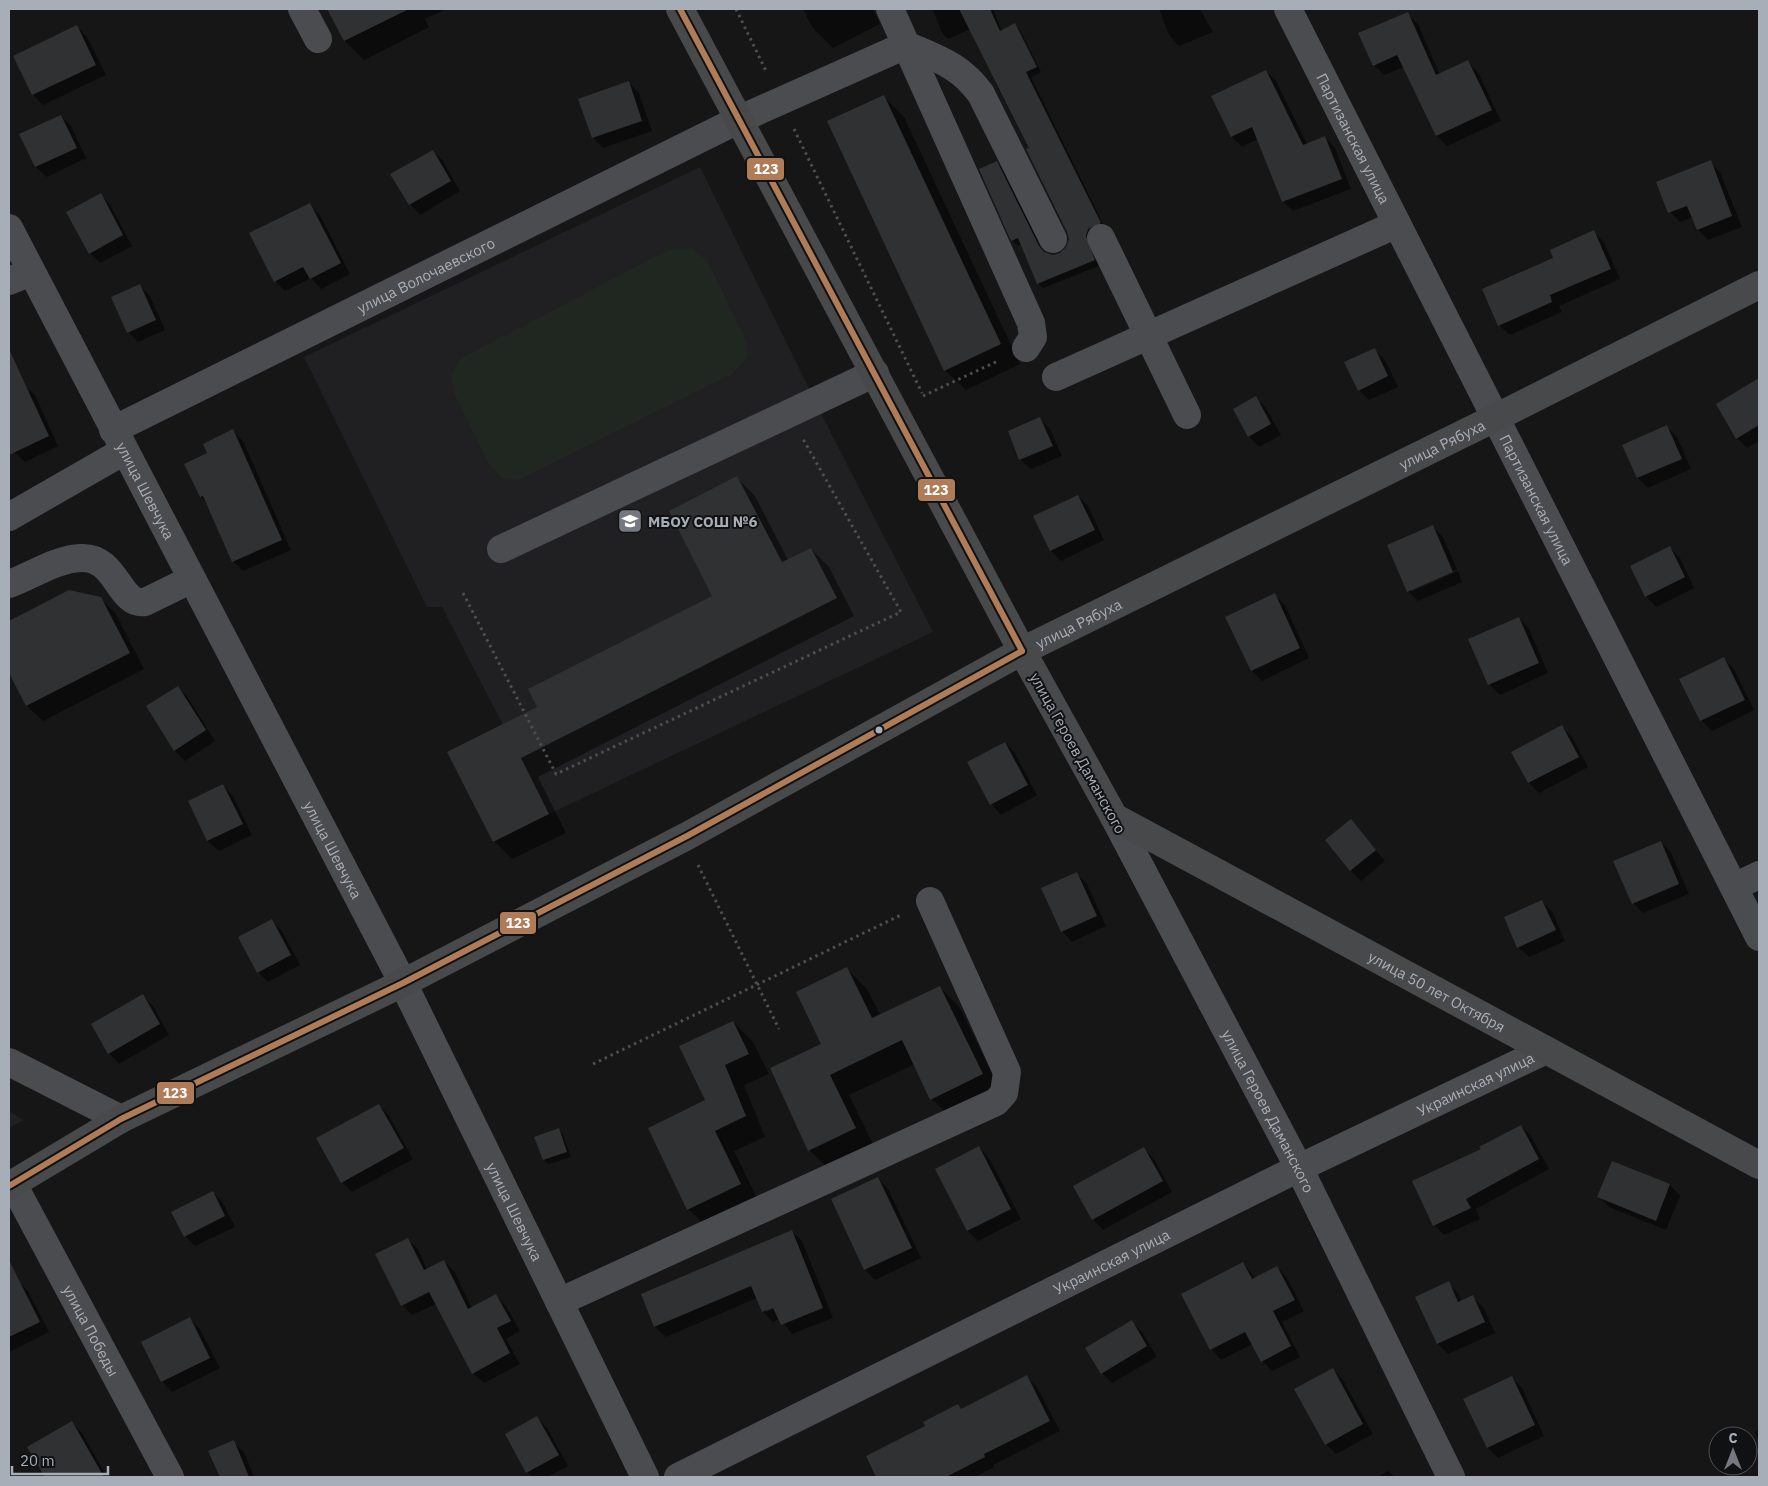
<svg xmlns="http://www.w3.org/2000/svg" width="1768" height="1486" viewBox="0 0 1768 1486" font-family="'IBM Plex Sans',sans-serif">
<style>
.built{fill:#202022}
.green{fill:#202720}
.shadow{fill:#0007;fill-rule:evenodd}
.building{fill:#303132}
.lines{fill:none;stroke-linecap:round;stroke-linejoin:round}
.path{stroke:#4c4e51;stroke-width:3;stroke-dasharray:2.5 4;stroke-linecap:butt}
.minor{stroke:#4b4c4f;stroke-width:28}
.major{stroke:#48494b;stroke-width:28}
.bus-1-casing{stroke:#101112;stroke-width:10}
.bus-1{stroke:#b07c57;stroke-width:6}
.bus-dot{fill:#a8aeb7;stroke:#101112;stroke-width:2}
.labels{text-anchor:middle;dominant-baseline:central;stroke-width:4;stroke-linejoin:round;paint-order:stroke}
.street-label{font-size:15px;fill:#a8aeb7;stroke:#101112}
.poi-label{font-size:15px;font-weight:bold;fill:#a8aeb7;stroke:#101112;text-anchor:start}
.line-badge{stroke:#101112;stroke-width:2}
.badge-label{font-size:14px;text-anchor:middle;font-weight:bold;fill:#fff}
</style>
<rect width="100%" height="100%" fill="#161616"/>
<g class="built">
<polygon points="700,167 832,435 933,632 549,814 442,607 427,607 304,357"/>
<polygon points="9,1111 23,1120 24,1120 9,1128"/>
</g>
<polygon class="green" points="692,249 708,262 746,340 748,357 732,374 518,480 501,477 489,464 454,393 451,375 462,358 668,250"/>
<g class="shadow">
<polygon points="329,9 447,9 425,19 429,27 364,60 345,41"/>
<polygon points="803,9 873,9 880,24 833,48 812,27"/>
<polygon points="936,9 993,9 1002,31 1015,25 1020,30 1041,72 1031,77 1105,228 1090,243 1099,266 1043,288 1038,283 1022,244 1018,246 1012,241 981,169 997,163 1002,168 1044,253 1052,256 1061,254 1067,249 1070,241 1068,232 1030,149 971,29 948,39 942,33 933,10"/>
<polygon points="1159,9 1200,9 1213,32 1179,46 1169,35"/>
<polygon points="1407,14 1418,24 1440,75 1468,62 1478,72 1501,121 1447,146 1437,136 1404,67 1384,75 1374,65"/>
<polygon points="77,27 87,37 106,75 43,105 33,95 15,56"/>
<polygon points="1266,71 1276,81 1307,144 1325,137 1335,148 1351,189 1293,211 1283,201 1258,139 1242,147 1232,137 1213,96"/>
<polygon points="629,83 639,93 652,131 603,148 593,137"/>
<polygon points="883,96 904,117 1020,364 966,390 945,370"/>
<polygon points="61,116 71,126 86,158 47,177 36,167 21,134"/>
<polygon points="433,151 443,161 460,191 420,215 410,204"/>
<polygon points="1710,162 1720,172 1742,227 1708,240 1698,230 1693,217 1680,222 1670,212"/>
<polygon points="100,195 110,205 132,246 100,263 90,253"/>
<polygon points="309,205 320,215 350,274 321,289 311,278 285,291 275,281"/>
<polygon points="1593,232 1604,242 1620,279 1559,306 1562,312 1510,335 1499,325 1555,258"/>
<polygon points="140,286 150,296 165,330 138,342 128,332"/>
<polygon points="1375,350 1385,360 1398,387 1369,400 1359,390"/>
<polygon points="1759,380 1759,441 1747,448 1737,438 1717,404"/>
<polygon points="24,385 35,395 58,446 25,462 14,452 9,440 9,392"/>
<polygon points="1256,398 1266,408 1281,435 1259,447 1249,436"/>
<polygon points="1040,419 1050,429 1062,456 1031,469 1020,459"/>
<polygon points="1666,426 1677,437 1691,469 1648,488 1638,478"/>
<polygon points="233,431 243,441 291,550 243,571 233,561 207,504 201,497 209,454"/>
<polygon points="737,478 755,496 788,560 811,549 829,567 854,616 538,777 566,833 512,859 494,841 449,752 539,707 714,596"/>
<polygon points="1078,496 1088,506 1104,540 1061,561 1051,551 1035,517"/>
<polygon points="1433,527 1443,537 1457,569 1411,589 1411,592 1458,571 1462,582 1418,601 1408,591"/>
<polygon points="1669,547 1680,558 1694,588 1656,607 1646,596"/>
<polygon points="69,591 100,598 116,614 144,669 43,721 27,706 9,670 9,622"/>
<polygon points="1274,595 1285,605 1309,658 1262,681 1252,671"/>
<polygon points="1519,618 1529,629 1548,673 1500,695 1489,684 1470,640"/>
<polygon points="1723,658 1734,669 1754,710 1712,731 1702,721 1681,679"/>
<polygon points="178,688 188,698 215,741 185,761 175,751 148,707"/>
<polygon points="1562,727 1572,737 1588,767 1539,793 1529,783"/>
<polygon points="1005,743 1015,753 1037,795 1001,815 991,804"/>
<polygon points="223,785 233,796 252,835 219,851 208,841 189,801"/>
<polygon points="1351,821 1385,861 1361,881 1350,870"/>
<polygon points="1661,842 1671,853 1689,894 1643,913 1633,903"/>
<polygon points="1076,873 1087,884 1106,926 1072,942 1062,931"/>
<polygon points="1541,901 1552,911 1565,941 1529,957 1518,947"/>
<polygon points="272,921 282,931 300,965 268,982 258,972"/>
<polygon points="847,969 867,989 881,1016 940,987 960,1008 1002,1094 952,1119 932,1099 915,1064 849,1095 875,1148 830,1170 809,1150 823,1044"/>
<polygon points="143,996 153,1006 169,1035 119,1064 109,1053 93,1024"/>
<polygon points="733,1022 753,1042 769,1074 744,1085 765,1137 734,1151 760,1204 709,1229 688,1209 707,1101"/>
<polygon points="379,1105 389,1116 413,1159 352,1192 342,1182"/>
<polygon points="1521,1126 1531,1136 1549,1169 1476,1209 1480,1219 1444,1235 1434,1225 1482,1150"/>
<polygon points="558,1130 563,1135 571,1157 549,1164 544,1160"/>
<polygon points="979,1147 989,1158 1021,1219 978,1241 968,1231 936,1169"/>
<polygon points="1144,1149 1154,1159 1172,1192 1103,1230 1093,1219"/>
<polygon points="1613,1163 1670,1185 1680,1196 1666,1230 1609,1207 1599,1197"/>
<polygon points="878,1178 888,1189 921,1258 875,1280 865,1270 832,1199"/>
<polygon points="213,1193 223,1203 235,1227 195,1246 185,1236"/>
<path d="M791,1231L802,1241L833,1318L792,1334L780,1319L773,1322L763,1312L757,1298L666,1337L655,1327L642,1295ZM780,1306L766,1312V1309Z"/>
<polygon points="407,1239 418,1249 427,1269 444,1261 454,1271 472,1308 496,1296 506,1306 520,1331 506,1339 520,1364 484,1383 473,1373 436,1304 412,1315 402,1305"/>
<path d="M1243,1263L1256,1279L1277,1267L1287,1278L1304,1311L1282,1322L1300,1357L1272,1371L1262,1361L1253,1344L1221,1360L1211,1349ZM1248,1274H1250L1256,1284Z"/>
<polygon points="18,1281 28,1291 49,1332 9,1352 9,1285"/>
<polygon points="1448,1283 1458,1293 1462,1302 1473,1297 1483,1307 1495,1333 1448,1354 1438,1344 1417,1298"/>
<polygon points="190,1319 200,1329 220,1368 172,1392 162,1381"/>
<polygon points="1132,1322 1142,1332 1157,1357 1112,1383 1102,1373"/>
<polygon points="1333,1369 1343,1380 1373,1434 1336,1454 1326,1444"/>
<polygon points="1027,1377 1037,1387 1060,1431 993,1465 994,1467 975,1477 877,1477 867,1457 927,1426 958,1406 962,1410"/>
<polygon points="1512,1378 1522,1388 1544,1436 1498,1458 1488,1448 1465,1400"/>
<polygon points="537,1418 547,1428 568,1466 547,1477 532,1477 527,1472"/>
<polygon points="72,1423 82,1433 107,1477 46,1477 29,1447"/>
<polygon points="1759,1430 1759,1441 1755,1432"/>
<polygon points="233,1442 244,1452 254,1477 221,1477 210,1452"/>
<polygon points="1388,1471 1395,1477 1377,1477"/>
</g>
<g class="building">
<polygon points="327,9 409,9 344,41"/>
<polygon points="959,9 990,9 1000,31 1015,23 1037,67 1026,72 1101,223 1088,229 1086,236 1095,260 1037,284 1018,238 1011,241 979,169 997,161 1039,246 1044,252 1053,255 1060,253 1066,247 1069,239 1067,232 1026,149 1029,148"/>
<polygon points="1408,12 1436,75 1468,60 1492,110 1436,136 1397,55 1373,66 1358,33"/>
<polygon points="77,25 96,65 32,95 13,56"/>
<polygon points="1266,70 1303,145 1325,136 1342,179 1282,202 1252,127 1231,137 1211,96"/>
<polygon points="629,81 642,121 592,138 578,99"/>
<polygon points="884,95 1001,344 944,371 827,121"/>
<polygon points="61,115 77,148 35,167 19,134"/>
<polygon points="433,150 451,181 409,205 390,174"/>
<polygon points="1711,160 1732,216 1697,230 1687,206 1668,213 1656,182"/>
<polygon points="101,193 123,235 89,254 66,212"/>
<polygon points="310,203 341,263 310,279 303,267 274,282 249,233"/>
<polygon points="1594,230 1611,269 1550,295 1552,302 1498,326 1482,289 1553,258 1550,250"/>
<polygon points="140,284 156,320 127,333 111,297"/>
<polygon points="1375,348 1388,376 1358,391 1344,362"/>
<polygon points="9,349 49,436 9,455"/>
<polygon points="1759,378 1759,425 1736,439 1716,404"/>
<polygon points="1256,396 1271,424 1248,437 1233,409"/>
<polygon points="1040,417 1053,446 1019,460 1008,431"/>
<polygon points="1667,425 1682,459 1637,478 1622,445"/>
<polygon points="233,429 282,540 232,562 203,496 200,497 184,464 207,453 203,444"/>
<polygon points="737,476 782,562 811,548 837,598 521,758 549,814 493,842 447,752 537,707 528,689 712,596 669,511"/>
<polygon points="1078,495 1095,530 1050,551 1033,516"/>
<polygon points="1433,525 1453,572 1407,592 1387,545"/>
<polygon points="1670,546 1685,577 1645,597 1630,566"/>
<polygon points="69,590 101,597 130,653 26,706 9,673 9,621"/>
<polygon points="1275,593 1300,648 1251,671 1225,617"/>
<polygon points="1519,617 1539,663 1488,685 1468,639"/>
<polygon points="1724,657 1745,700 1700,721 1679,679"/>
<polygon points="178,686 206,730 174,751 146,706"/>
<polygon points="1562,725 1579,757 1528,783 1511,752"/>
<polygon points="1005,742 1028,785 990,805 967,762"/>
<polygon points="223,784 243,824 207,841 188,801"/>
<polygon points="1351,819 1376,850 1350,871 1325,840"/>
<polygon points="1661,841 1679,884 1632,904 1613,861"/>
<polygon points="1077,872 1097,916 1061,932 1041,888"/>
<polygon points="1542,900 1556,930 1517,948 1504,917"/>
<polygon points="272,919 291,955 257,973 238,937"/>
<polygon points="847,967 872,1018 940,986 983,1074 930,1100 902,1040 830,1075 856,1128 808,1151 770,1068 821,1044 796,992"/>
<polygon points="143,994 160,1024 108,1054 91,1024"/>
<polygon points="733,1021 749,1054 725,1065 746,1116 715,1131 741,1184 687,1210 648,1128 705,1100 679,1046"/>
<polygon points="379,1104 404,1148 341,1183 316,1138"/>
<polygon points="1521,1125 1539,1159 1466,1199 1471,1208 1433,1226 1412,1181 1481,1149 1479,1147"/>
<polygon points="559,1128 567,1152 543,1160 534,1137"/>
<polygon points="979,1146 1011,1209 967,1231 935,1169"/>
<polygon points="1144,1147 1163,1181 1092,1220 1073,1186"/>
<polygon points="1612,1161 1670,1184 1656,1221 1597,1197"/>
<polygon points="878,1177 912,1248 864,1270 831,1199"/>
<polygon points="213,1191 225,1216 184,1237 171,1212"/>
<polygon points="792,1230 823,1308 781,1325 773,1308 762,1312 751,1286 654,1327 641,1294"/>
<polygon points="408,1238 424,1270 444,1260 468,1309 496,1294 511,1321 497,1328 510,1353 472,1374 429,1292 401,1306 375,1254"/>
<polygon points="9,1260 40,1322 9,1337"/>
<polygon points="1243,1262 1252,1279 1277,1266 1295,1300 1273,1311 1291,1346 1261,1362 1245,1332 1210,1350 1181,1294"/>
<polygon points="1449,1281 1458,1302 1473,1295 1485,1322 1437,1344 1415,1297"/>
<polygon points="190,1317 210,1358 161,1382 141,1342"/>
<polygon points="1132,1320 1147,1346 1101,1374 1085,1348"/>
<polygon points="1333,1368 1363,1424 1325,1445 1294,1389"/>
<polygon points="1027,1375 1050,1421 984,1454 985,1457 946,1477 876,1477 866,1456 925,1426 923,1422 958,1404 961,1409"/>
<polygon points="1512,1376 1535,1425 1487,1448 1463,1399"/>
<polygon points="537,1416 559,1455 526,1473 505,1434"/>
<polygon points="72,1421 104,1477 45,1477 27,1447"/>
<polygon points="234,1440 249,1477 220,1477 208,1451"/>
</g>
<g class="lines">
<g class="path">
<polyline points="736,9 767,73"/>
<polyline points="794,129 922,393"/>
<polyline points="923,396 998,361"/>
<polyline points="463,593 556,774 901,612 803,439"/>
<polyline points="698,865 779,1029"/>
<polyline points="593,1064 903,914"/>
</g>
<g class="minor">
<polyline points="302,9 318,39"/>
<polyline points="890,9 1031,323 1033,337 1026,348"/>
<path id="s1" d="M1288,9L1759,937"/>
<path id="s2" d="M9,228L403,983L645,1477"/>
<polyline points="1101,238 1187,415"/>
<polyline points="9,281 31,272"/>
<polyline points="1056,377 1397,224"/>
<path id="s3" d="M113,430L738,120L906,45C938,59 960,65 981,94L1053,239"/>
<polyline points="9,517 124,451"/>
<polyline points="501,549 875,373"/>
<path d="M9,584C32,576 55,559 81,558C117,556 119,607 145,602L192,579"/>
<path id="s4" d="M1114,817L1299,1168L1451,1477"/>
<polyline points="1734,887 1759,875"/>
<polyline points="9,1062 121,1119"/>
<path id="s5" d="M13,1184L170,1477"/>
<polyline points="559,1302 996,1102 1004,1093 1007,1072 930,901"/>
<path id="s6" d="M678,1477L1299,1168L1546,1050"/>
</g>
<g class="major">
<path id="s7" d="M680,9L1022,651L1114,817L1759,1165"/>
<path id="s8" d="M9,1186L121,1119L403,983L687,836L1022,651L1497,417L1759,285"/>
</g>
<defs>
<g id="bus-1">
<polyline points="680,9 1022,651"/>
<polyline points="9,1186 121,1119 403,983 687,836 1022,651"/>
</g>
</defs>
<use href="#bus-1" class="bus-1-casing"/>
<use href="#bus-1" class="bus-1"/>
</g>
<defs>
<symbol id="school-square" viewBox="-11 -11 22 22"><rect x="-9" y="-9" width="18" height="18" rx="4" fill="#75797f" stroke="#101112"/><path d="M0-5L7-2L0 1L-7-2ZM-4 1L0 2.5L4 1V4Q0 6-4 4Z" fill="#fff"/></symbol>
</defs>
<g fill-rule="evenodd">
<use href="#school-square" x="616" y="507" width="28" height="28"/>
</g>
<circle class="bus-dot" cx="879" cy="730" r="4.5"/>
<g class="labels">
<g class="street-label">
<text stroke="none"><textPath href="#s1" startOffset="145">Партизанская улица</textPath></text>
<text stroke="none"><textPath href="#s3" startOffset="349">улица Волочаевского</textPath></text>
<text stroke="none"><textPath href="#s8" startOffset="1614">улица Рябуха</textPath></text>
<text stroke="none"><textPath href="#s2" startOffset="296">улица Шевчука</textPath></text>
<text stroke="none"><textPath href="#s1" startOffset="550">Партизанская улица</textPath></text>
<text stroke="none"><textPath href="#s8" startOffset="1209">улица Рябуха</textPath></text>
<text transform="translate(1078 753) rotate(61)">улица Героев Даманского</text>
<text stroke="none"><textPath href="#s2" startOffset="701">улица Шевчука</textPath></text>
<text stroke="none"><textPath href="#s7" startOffset="1284">улица 50 лет Октября</textPath></text>
<text stroke="none"><textPath href="#s6" startOffset="889">Украинская улица</textPath></text>
<text stroke="none"><textPath href="#s4" startOffset="332">улица Героев Даманского</textPath></text>
<text stroke="none"><textPath href="#s2" startOffset="1106">улица Шевчука</textPath></text>
<text stroke="none"><textPath href="#s6" startOffset="484">Украинская улица</textPath></text>
<text stroke="none"><textPath href="#s5" startOffset="166">улица Победы</textPath></text>
</g>
<g class="poi-label">
<text x="648" y="521">МБОУ СОШ №6</text>
</g>
</g>
<g class="line-badge">
<rect x="746" y="157" width="39" height="24" rx="5" fill="#b07c57"/>
<rect x="917" y="478" width="39" height="24" rx="5" fill="#b07c57"/>
<rect x="499" y="911" width="38" height="24" rx="5" fill="#b07c57"/>
<rect x="156" y="1081" width="39" height="24" rx="5" fill="#b07c57"/>
</g>
<g class="badge-label">
<text x="766" y="174">123</text>
<text x="936" y="495">123</text>
<text x="518" y="928">123</text>
<text x="175" y="1098">123</text>
</g>
<rect width="1768" height="1486" fill="none" stroke="#a8aeb7" stroke-width="20"/>
<g transform="translate(1733 1451)"><circle r="24" fill="#101112" stroke="#4d5054"/>
<path d="M0-4L9 19L0 12L-9 19Z" fill="#75797f"/>
<text y="-8" font-size="14" font-weight="bold" text-anchor="middle" fill="#a8aeb7">С</text>
</g>
<path d="M12 1466v8h96v-8" fill="none" stroke="#a8aeb7" stroke-width="2.5"/>
<text x="20" y="1466" font-size="15" fill="#a8aeb7" stroke="#101112" stroke-width="4" paint-order="stroke">20 m</text>
</svg>
